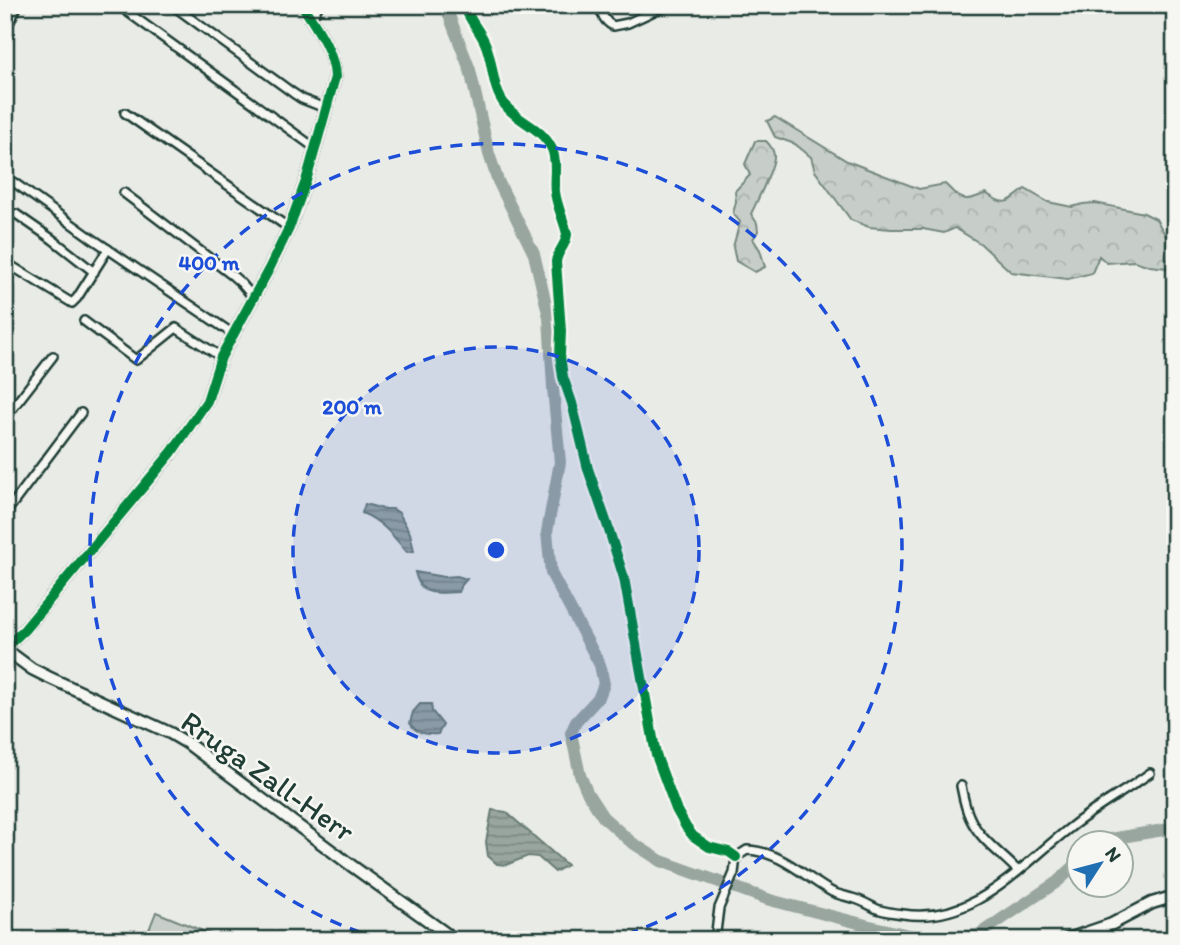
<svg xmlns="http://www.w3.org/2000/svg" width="1180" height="945" viewBox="0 0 1180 945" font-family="Itim,sans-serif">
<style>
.green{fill:#c7cec9;stroke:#73867e;stroke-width:2}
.forest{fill:url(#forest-crowns);stroke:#73867e;stroke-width:2}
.water{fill:url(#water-rules);stroke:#687c75;stroke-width:2}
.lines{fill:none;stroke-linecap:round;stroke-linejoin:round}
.river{stroke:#99a6a0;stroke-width:12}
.street-casing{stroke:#1f3d34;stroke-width:12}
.secondary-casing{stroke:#1f3d34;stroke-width:15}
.street{stroke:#f6f6f2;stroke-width:7}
.secondary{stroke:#f6f6f2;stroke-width:10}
.cycleway-casing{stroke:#f6f6f2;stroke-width:15}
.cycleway{stroke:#00873e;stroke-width:10}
.ring{fill:none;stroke:#1d4ed8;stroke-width:3.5;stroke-dasharray:12 9}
.labels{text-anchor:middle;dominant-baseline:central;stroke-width:5;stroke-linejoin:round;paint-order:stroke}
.street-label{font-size:30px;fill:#1f3d34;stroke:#f6f6f2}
.centre{fill:#1d4ed8;stroke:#f6f6f2;stroke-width:3.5}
.ring-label{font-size:21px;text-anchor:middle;font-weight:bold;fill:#1d4ed8;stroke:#f6f6f2;stroke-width:5;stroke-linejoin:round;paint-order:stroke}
</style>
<defs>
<pattern id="forest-crowns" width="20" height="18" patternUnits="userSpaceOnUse" patternTransform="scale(1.75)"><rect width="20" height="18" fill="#c7cec9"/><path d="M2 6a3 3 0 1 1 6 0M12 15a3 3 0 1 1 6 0" fill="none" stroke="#aab2ad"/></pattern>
<pattern id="water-rules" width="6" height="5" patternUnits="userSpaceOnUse" patternTransform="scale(1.75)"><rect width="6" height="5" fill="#99a6a0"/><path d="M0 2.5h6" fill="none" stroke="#7c8883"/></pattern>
</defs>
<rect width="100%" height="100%" fill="#e9ebe7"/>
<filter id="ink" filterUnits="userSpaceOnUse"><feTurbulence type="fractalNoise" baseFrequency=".0143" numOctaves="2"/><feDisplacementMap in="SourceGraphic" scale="14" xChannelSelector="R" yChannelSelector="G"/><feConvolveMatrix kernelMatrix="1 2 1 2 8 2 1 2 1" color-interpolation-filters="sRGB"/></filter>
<g filter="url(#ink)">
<polygon class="green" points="156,912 225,940 145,940"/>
<g class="forest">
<path d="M775,117L847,161L919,189L945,184C962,201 964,203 986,193C1006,208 1008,202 1025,189L1048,202L1072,207L1083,204L1095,203L1144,213L1156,219L1170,243L1175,246V285L1167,268L1150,266L1134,261L1107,263L1099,256L1092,273L1068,279L1011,272L981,244L955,228L944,233L923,229H891L869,227L851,220L815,171L811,157L795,144L775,137L767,121Z"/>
<path d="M755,141H766C770,145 774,150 774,156C775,166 756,203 751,214L757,223L758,231L753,239L760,250L765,267L755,272L736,261L733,247L740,222L733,213L736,202L735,191L750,175L745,164Z"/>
</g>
<g class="water">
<path d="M365,504L383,509H393L399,513L410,533L414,551L407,552C393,536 382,521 362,513Z"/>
<path d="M415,572L444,577L457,576L467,579L460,587L459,592C437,592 421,599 415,572Z"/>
<path d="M420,704H431L432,711L443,725L438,734C427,735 416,734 410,723L413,712Z"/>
<polygon points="492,810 506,812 567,865 555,872 538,857 528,856 506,865 497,864 488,856 486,842"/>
</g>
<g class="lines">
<g class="river">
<polyline points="445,5 470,70 489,154 498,181 534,254 549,317 553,388 560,462 547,532 551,573 600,665 604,684 599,697 576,722 571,733 580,775 588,794 603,817 631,842 661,861 770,900 866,925 930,940"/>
<polyline points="1100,844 1104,840 1175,828"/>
<polyline points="937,940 978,935 1057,882 1078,863"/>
</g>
<defs>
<g id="street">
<polyline points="118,5 315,148"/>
<polyline points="172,5 293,93 302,99 325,108"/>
<path d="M464,5C470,22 479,29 485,43C494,63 491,87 505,105C519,123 541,126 552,149C558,164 553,177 555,192C557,207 564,220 567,234C566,246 557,251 556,262L561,331L560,355L563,377L572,403L588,469L607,524L624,578L656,755L676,809L686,827L693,836L709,847L729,852L736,857"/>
<path d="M599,5C602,15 604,21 613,26L628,23L667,5"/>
<polyline points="311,19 319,5"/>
<polyline points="5,31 18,5"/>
<polyline points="125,113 289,228"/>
<polyline points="5,176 90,237 233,334"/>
<polyline points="124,193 233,276 241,283 253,297"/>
<polyline points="16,214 52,239 94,272"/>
<polyline points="5,262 72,303 77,298 108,249"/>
<polyline points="84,321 136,360 176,328 221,357"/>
<polyline points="5,418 53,356"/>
<polyline points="5,514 81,413"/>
<path d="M961,786C963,796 965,808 970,818C980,840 1002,854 1018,871"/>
<path d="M736,857L747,850C780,851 805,877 832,892C839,895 845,896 852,898C861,900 869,905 877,909C885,912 894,913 903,914C974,925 1020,866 1071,827C1096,807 1124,792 1150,773"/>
<polyline points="715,940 719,908 734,873 736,857"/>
</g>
<g id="secondary">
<path d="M5,648L25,629L172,452L207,401L221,357L269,269L289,228L306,181L335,77C334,51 316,27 302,5"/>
<polyline points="5,649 32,669 48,677 170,733 187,743 352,866 455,940"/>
<polyline points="1065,940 1112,924 1152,903 1175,896"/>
</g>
</defs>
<use href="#street" class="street-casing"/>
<use href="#secondary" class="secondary-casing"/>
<use href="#street" class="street"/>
<use href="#secondary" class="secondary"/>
<defs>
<g id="cycleway">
<path d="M464,5C470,22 479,29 485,43C494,63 491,87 505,105C519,123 541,126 552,149C558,164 553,177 555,192C557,207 564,220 567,234C566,246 557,251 556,262L561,331L560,355L563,377L572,403L588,469L607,524L624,578L656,755L676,809L686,827L693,836L709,847L729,852L736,857"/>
<path d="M5,648L25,629L172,452L207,401L221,357L269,269L289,228L306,181L335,77C334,51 316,27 302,5"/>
</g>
</defs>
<use href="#cycleway" class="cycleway-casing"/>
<use href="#cycleway" class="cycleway"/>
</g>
</g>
<circle cx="496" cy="550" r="203" fill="#1d4ed8" fill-opacity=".12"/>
<g class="ring">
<circle cx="496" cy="550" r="203"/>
<path d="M381 939A406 406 0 1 1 611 939"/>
</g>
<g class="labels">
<g class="street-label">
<text transform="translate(268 776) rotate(35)">Rruga Zall-Herr</text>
</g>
</g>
<circle cx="496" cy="550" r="10" class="centre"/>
<g class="ring-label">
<text x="209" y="270">400 m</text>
<text x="352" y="414">200 m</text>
</g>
<rect width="1180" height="945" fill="none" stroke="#f6f6f2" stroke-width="28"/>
<rect x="14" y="14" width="1152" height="917" fill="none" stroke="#1f3d34" stroke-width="2.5" filter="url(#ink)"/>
<g transform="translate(1100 864) rotate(54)"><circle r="33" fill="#f6f6f2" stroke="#a0aca6" stroke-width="2"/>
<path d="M0-5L12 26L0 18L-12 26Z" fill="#1f6fb2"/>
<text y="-10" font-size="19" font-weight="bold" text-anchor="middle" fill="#1f3d34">N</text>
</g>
</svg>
